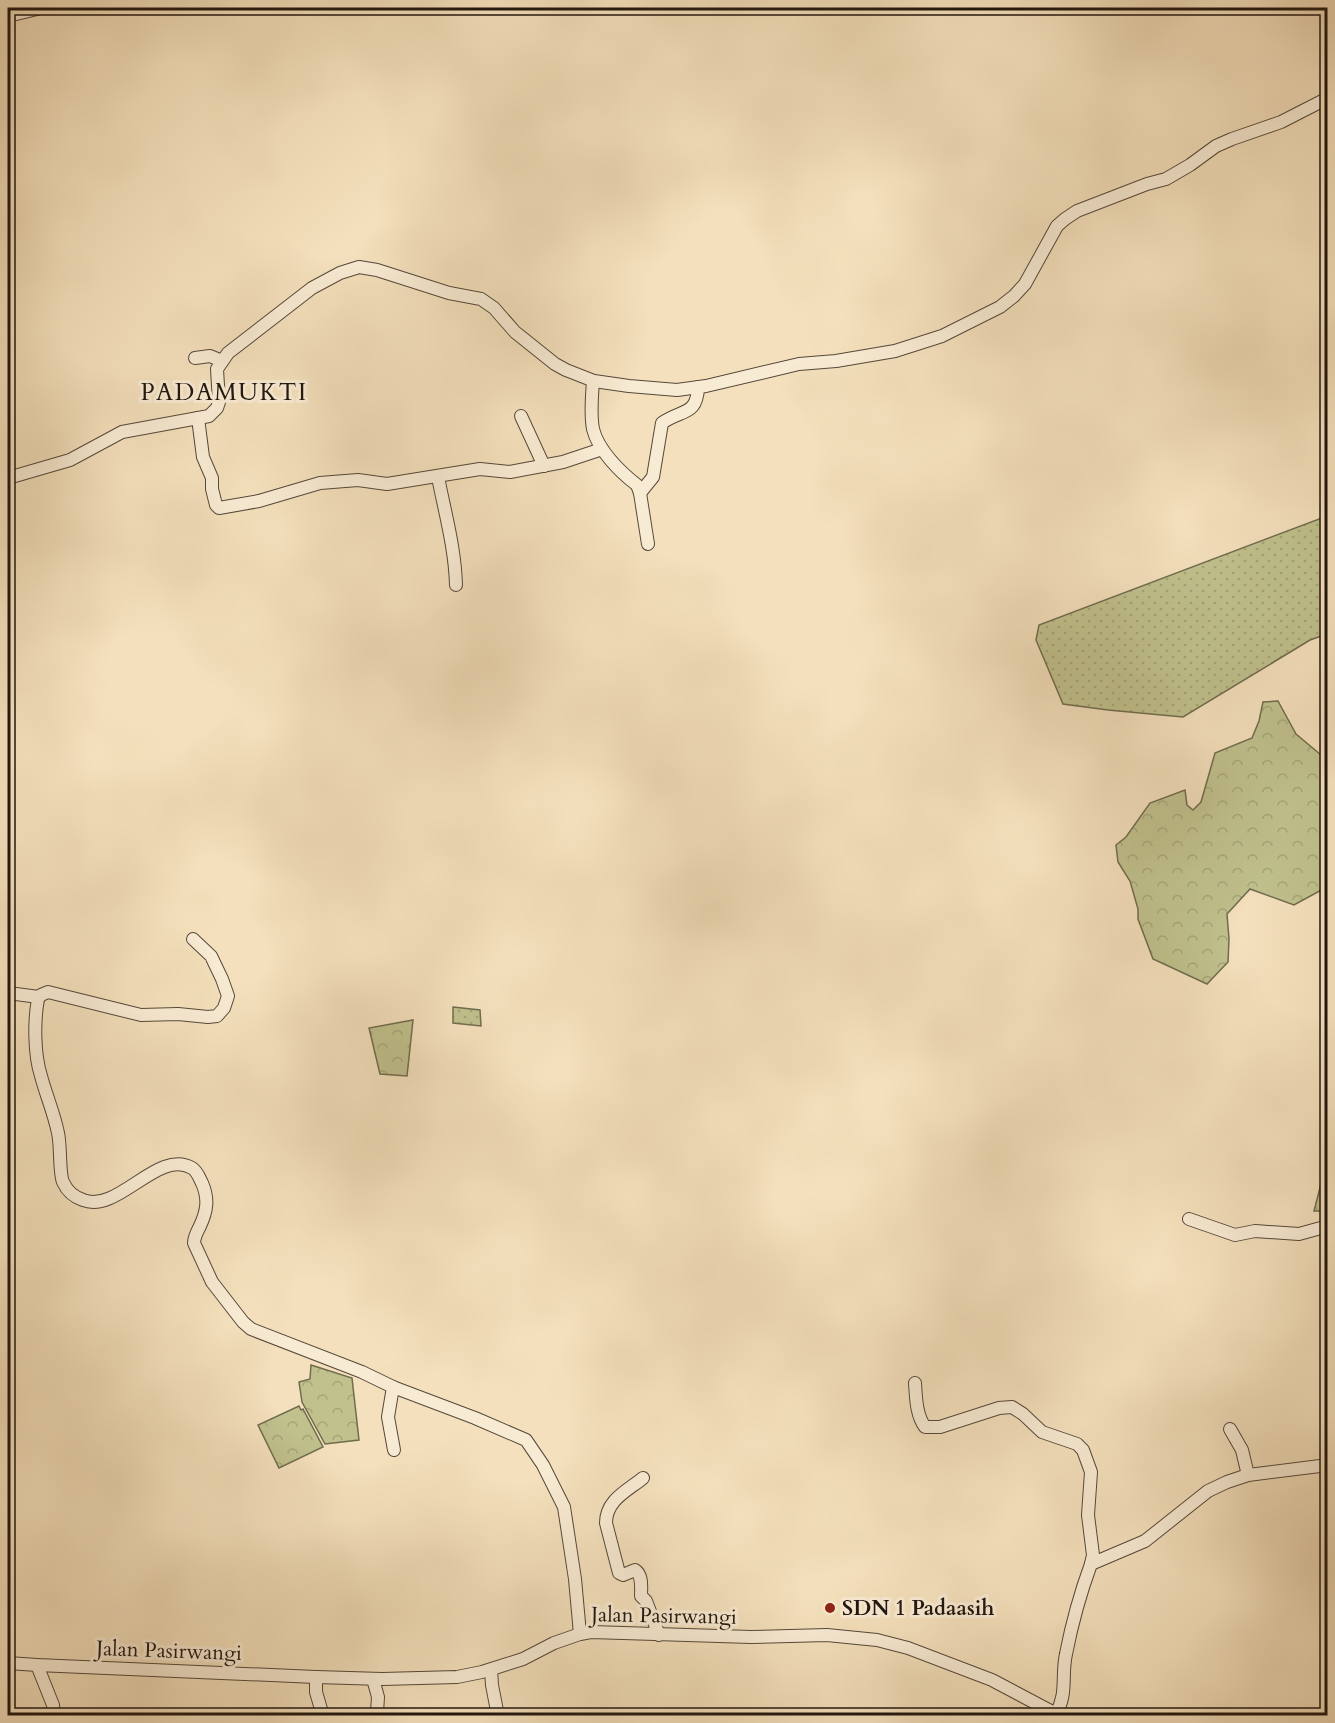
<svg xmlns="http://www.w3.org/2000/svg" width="1335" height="1723" viewBox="0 0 1335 1723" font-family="Cardo,serif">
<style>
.grass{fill:url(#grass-dots);stroke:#706c4e;stroke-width:1.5}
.forest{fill:url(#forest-crowns);stroke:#706c4e;stroke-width:1.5}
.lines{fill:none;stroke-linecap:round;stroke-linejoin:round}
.minor-casing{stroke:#55483a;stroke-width:14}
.minor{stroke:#f8ebd3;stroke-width:12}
.poi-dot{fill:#8f2418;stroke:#f8ebd3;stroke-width:2}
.labels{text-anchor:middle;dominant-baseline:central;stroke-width:6;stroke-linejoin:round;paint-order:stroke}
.poi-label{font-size:21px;font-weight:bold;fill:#20160f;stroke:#f8ebd3;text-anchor:start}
.street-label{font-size:21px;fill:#20160f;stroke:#f8ebd3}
.quarter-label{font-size:24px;letter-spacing:1.5px;fill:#20160f;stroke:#f8ebd3}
</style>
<defs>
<pattern id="grass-dots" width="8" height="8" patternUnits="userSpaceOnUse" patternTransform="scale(1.5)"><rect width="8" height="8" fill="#c0c18d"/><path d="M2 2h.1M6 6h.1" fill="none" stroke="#a5a578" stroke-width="1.8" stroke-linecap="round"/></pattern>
<pattern id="forest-crowns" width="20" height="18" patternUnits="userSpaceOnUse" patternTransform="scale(1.5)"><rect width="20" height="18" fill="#c0c18d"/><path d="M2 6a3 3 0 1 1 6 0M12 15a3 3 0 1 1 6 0" fill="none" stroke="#a5a578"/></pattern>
</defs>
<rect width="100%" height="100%" fill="#f4e0bc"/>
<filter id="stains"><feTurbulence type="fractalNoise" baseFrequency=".00333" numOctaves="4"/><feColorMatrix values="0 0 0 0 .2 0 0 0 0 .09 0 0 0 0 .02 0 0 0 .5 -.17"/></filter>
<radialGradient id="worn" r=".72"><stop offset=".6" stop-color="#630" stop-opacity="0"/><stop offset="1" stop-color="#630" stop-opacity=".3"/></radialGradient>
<g class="grass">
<polygon points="1327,516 1327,634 1310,640 1183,717 1108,710 1063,704 1036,640 1039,625"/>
<polygon points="453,1007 480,1010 481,1026 453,1023"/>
</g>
<g class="forest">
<polygon points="1278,701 1296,734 1327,760 1327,887 1294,905 1250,889 1227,914 1229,939 1228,962 1207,984 1153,959 1138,919 1138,909 1130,881 1118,862 1116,845 1126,837 1150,803 1185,790 1187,805 1193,810 1201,802 1215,753 1252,738 1259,721 1263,702"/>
<polygon points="413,1020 407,1076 380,1074 369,1028"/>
<polygon points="1327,1149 1327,1211 1314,1211 1323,1176"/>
<polygon points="311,1365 352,1378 359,1440 325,1444 302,1402 299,1382 310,1379"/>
<polygon points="299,1406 301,1410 303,1409 323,1447 279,1468 258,1425"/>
</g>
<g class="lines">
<defs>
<g id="minor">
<polyline points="8,16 41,8"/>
<polyline points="195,358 210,356 222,361"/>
<path d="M593,381C592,396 590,413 593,429C598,450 620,472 637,485L640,493L648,544"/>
<polyline points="521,416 544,466"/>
<polyline points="198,418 203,457 212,478 212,489 216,505 219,508 259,501 320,483 358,480 387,484 480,469 510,472 563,462 602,449"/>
<path d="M438,477C445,513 455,548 456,585"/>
<polyline points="8,478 70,460 122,432 209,416 217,408 219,402 217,369 228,353 312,288 340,273 359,267 377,270 449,293 481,299 494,308 515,332 555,364 566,370 594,381 629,386 677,390 706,386 799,364 836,361 895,351 942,336 1000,307 1014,296 1025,284 1057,226 1065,219 1077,211 1147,184 1166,179 1190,165 1216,146 1232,139 1281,122 1328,98"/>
<path d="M640,493L653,477L662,423C682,409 697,416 698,387"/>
<path d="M193,939L211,956L222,979L228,996L224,1008L217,1016L208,1017L178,1014L141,1015L48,992L41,995L38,999C34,1021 34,1054 41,1076C46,1095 54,1113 58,1133C61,1145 59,1173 63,1182C67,1191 74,1197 83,1200C118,1214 158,1148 192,1168C197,1171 199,1177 202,1183C209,1199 207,1211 200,1226C197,1232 194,1237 194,1243L212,1282L243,1322L251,1329L362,1372L393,1387L475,1418L526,1440L543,1465L564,1507L575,1579L580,1634"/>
<polyline points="8,993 39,997"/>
<polyline points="1189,1219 1235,1235 1255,1231 1299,1234 1328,1226"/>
<path d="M915,1383C916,1397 916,1415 925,1427H940L999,1408L1012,1407L1023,1414L1042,1432L1077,1444L1083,1450L1091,1472L1088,1515L1093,1555L1091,1564"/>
<polyline points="393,1387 388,1417 394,1450"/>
<polyline points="1230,1429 1242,1450 1248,1475"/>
<path d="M643,1478C627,1491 606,1500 606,1523L619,1573L623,1575L635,1570C643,1575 641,1588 641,1596L646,1601L659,1635"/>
<polyline points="8,1663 37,1665 316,1677 382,1679 457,1677 482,1672 523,1659 554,1643 580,1634 591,1632 751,1637 827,1635 877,1640 908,1648 992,1680 1060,1716"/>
<polyline points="37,1665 53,1705 54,1716"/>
<polyline points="491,1670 492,1685 498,1716"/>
<polyline points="316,1677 316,1692 323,1716"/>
<polyline points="373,1679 378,1697 377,1712"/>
<path d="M1056,1714C1068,1692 1061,1677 1066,1654C1072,1623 1080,1594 1091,1564L1145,1541L1208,1491L1227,1482L1248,1475L1328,1465"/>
</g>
</defs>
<use href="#minor" class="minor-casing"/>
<use href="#minor" class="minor"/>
</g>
<circle class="poi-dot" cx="830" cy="1608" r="6"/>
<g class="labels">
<g class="poi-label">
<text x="842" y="1608">SDN 1 Padaasih</text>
</g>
<g class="street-label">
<text transform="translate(664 1616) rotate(1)">Jalan Pasirwangi</text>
<text transform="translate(169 1651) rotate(2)">Jalan Pasirwangi</text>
</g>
<g class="quarter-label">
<text x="224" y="392">PADAMUKTI</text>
</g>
</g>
<rect width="1335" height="1723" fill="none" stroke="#f4e0bc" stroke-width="30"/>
<rect x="9" y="9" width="1317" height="1705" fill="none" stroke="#20160f" stroke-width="3"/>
<rect x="15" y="15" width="1305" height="1693" fill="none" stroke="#20160f" stroke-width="1.5"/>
<rect width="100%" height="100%" filter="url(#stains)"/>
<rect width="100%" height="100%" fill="url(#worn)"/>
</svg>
